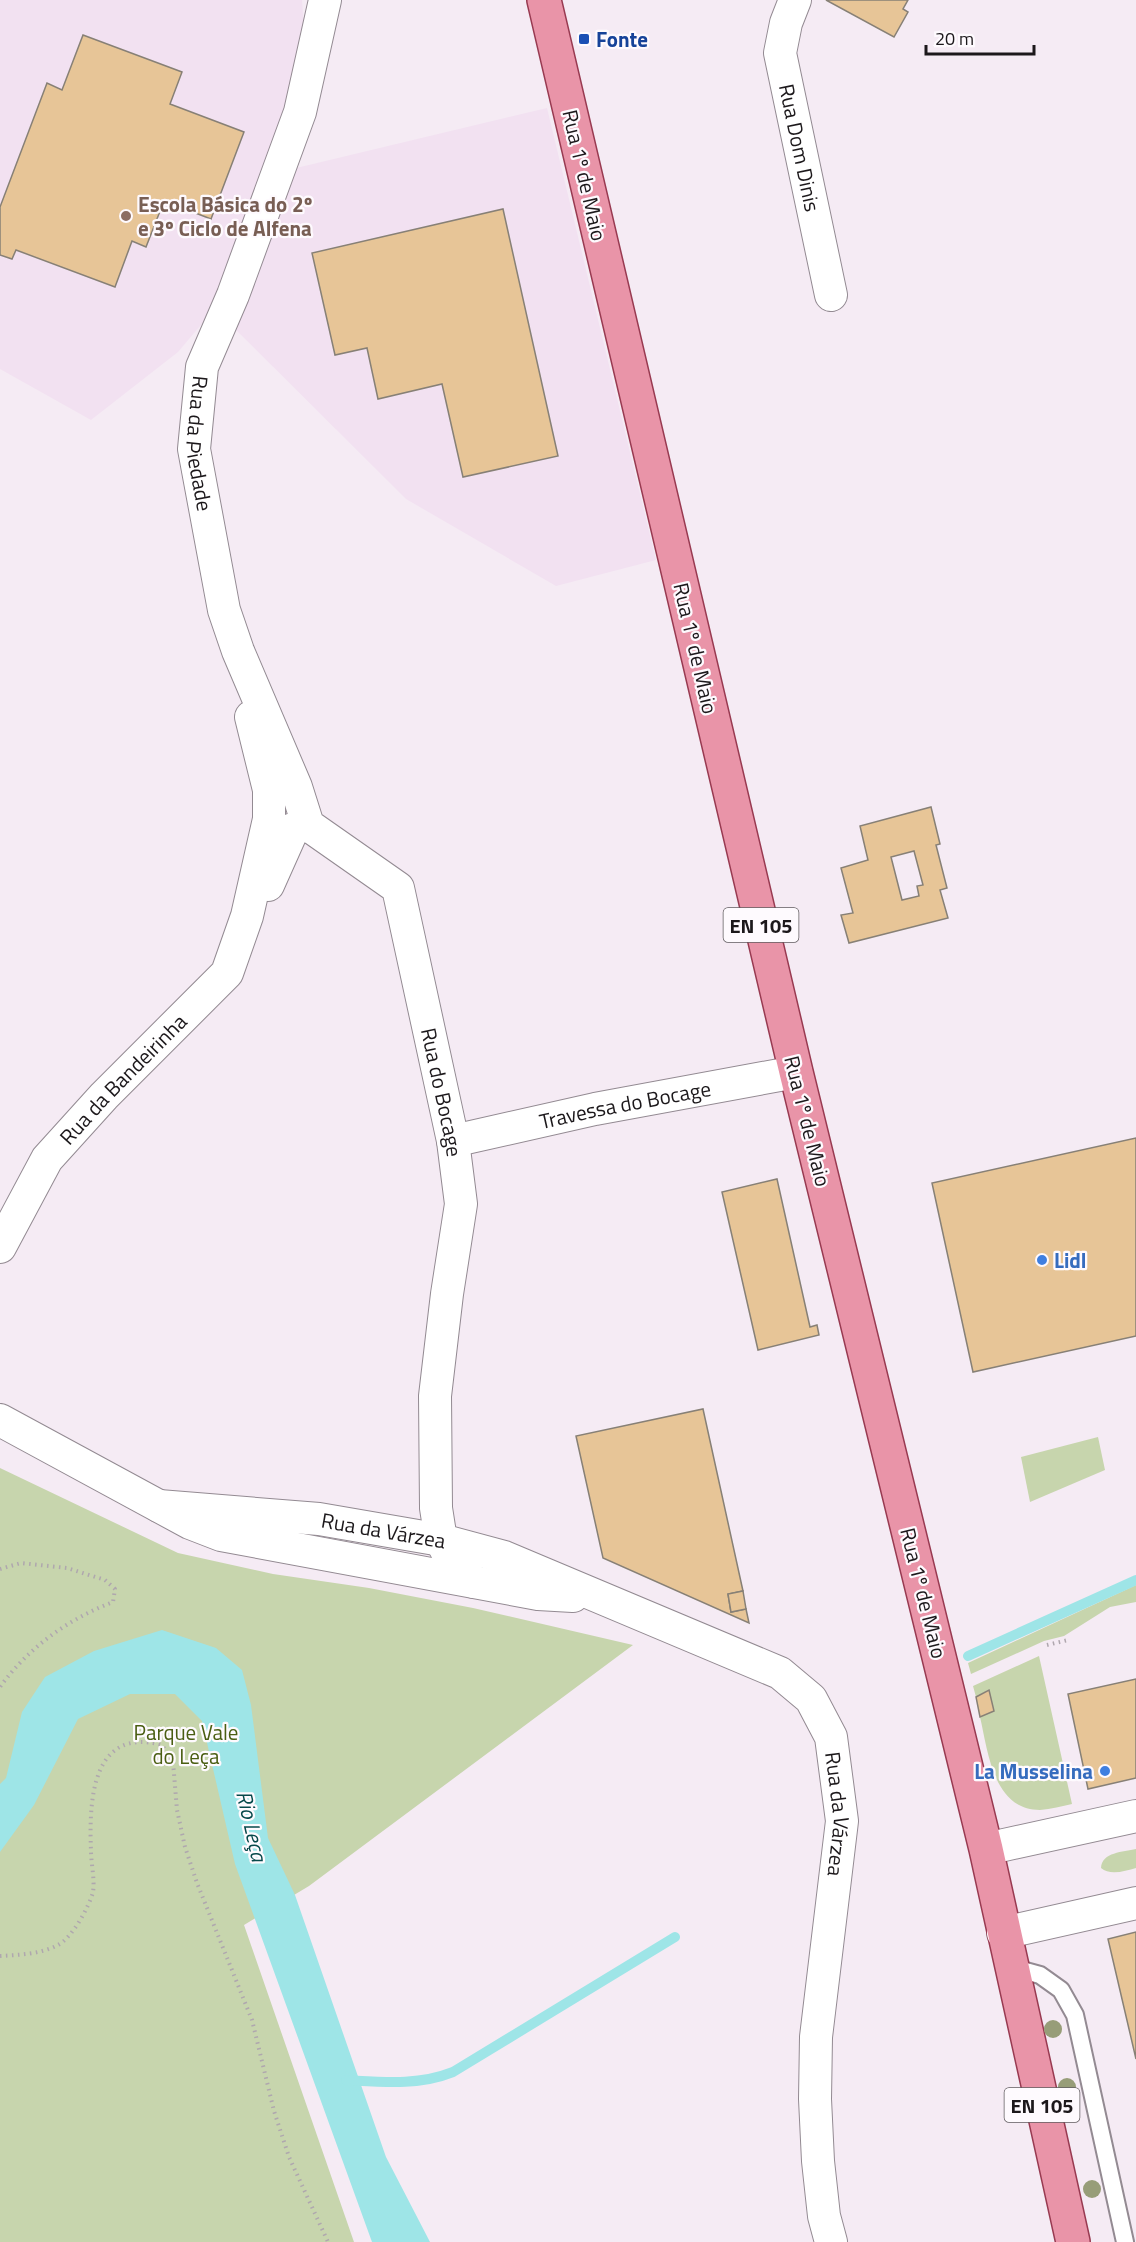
<svg xmlns="http://www.w3.org/2000/svg" width="1136" height="2242" viewBox="0 0 1136 2242" font-family="'Titillium Web',sans-serif">
<style>
.built{fill:#f2e1f1}
.green{fill:#c7d5ad}
.water{fill:#9ee5e7}
.lines{fill:none;stroke-linecap:round;stroke-linejoin:round}
.stream{stroke:#9ee5e7;stroke-width:10}
.building{fill:#e7c597;stroke:#878076;stroke-width:1.5;fill-rule:evenodd}
.service-casing{stroke:#938a92;stroke-width:20}
.minor-casing{stroke:#938a92;stroke-width:34}
.primary-casing{stroke:#983a51;stroke-width:36}
.path{stroke:#afa7ae;stroke-width:4;stroke-dasharray:1.5 4.5;stroke-linecap:butt}
.service{stroke:#fff;stroke-width:16}
.minor{stroke:#fff;stroke-width:32}
.primary{stroke:#e994a8;stroke-width:33}
.tree{fill:#979d78}
.transit-dot{fill:#1a4fb4;stroke:#fefafe;stroke-width:2}
.education-dot{fill:#8d6e63;stroke:#fefafe;stroke-width:2}
.shop-dot{fill:#3f7fe0;stroke:#fefafe;stroke-width:2}
.labels{text-anchor:middle;dominant-baseline:central;stroke-width:4.5;stroke-linejoin:round;paint-order:stroke}
.shield{fill:#fefafe;stroke:#605c5f;stroke-width:1.5}
.shield-label{font-size:20px;font-weight:bold;fill:#1c181b}
.transit-label{font-size:21px;font-weight:bold;fill:#164399;stroke:#fefafe;text-anchor:start}
.street-label{font-size:21px;fill:#1c181b;stroke:#fefafe}
.education-label{font-size:21px;font-weight:bold;fill:#785e54;stroke:#fefafe;text-anchor:start}
.shop-label{font-size:21px;font-weight:bold;fill:#366cbe;stroke:#fefafe;text-anchor:start}
.park-label{font-size:21px;fill:#4a5e12;stroke:#fefafe}
.water-label{font-size:22px;font-style:italic;fill:#06494b;stroke:#fefafe}
</style>
<rect width="100%" height="100%" fill="#f5ebf4"/>
<g class="built">
<polygon points="0,0 302,0 304,29 285,127 217,306 178,352 91,420 0,369"/>
<polygon points="547,108 656,560 556,586 406,499 231,325 292,169"/>
</g>
<g class="green">
<polygon points="1098,1437 1105,1470 1030,1502 1021,1457"/>
<polygon points="0,1468 178,1553 273,1574 369,1588 473,1608 633,1645 309,1886 244,1925 354,2242 0,2242"/>
<polygon points="1136,1585 1136,1602 1110,1607 1064,1636 1044,1641 971,1674 968,1663"/>
<path d="M1039,1656L1072,1804C1062,1806 1051,1809 1040,1810C993,1810 988,1751 980,1717L994,1710L988,1690L976,1697L973,1686Z"/>
<path d="M1136,1849V1868C1125,1871 1110,1876 1101,1868C1102,1852 1123,1852 1136,1849Z"/>
</g>
<polygon class="water" points="162,1630 216,1648 242,1670 251,1705 268,1838 295,1895 386,2157 430,2242 372,2242 235,1864 202,1721 175,1694 130,1694 78,1719 34,1805 0,1852 0,1784 6,1778 22,1712 45,1677 94,1651"/>
<g class="lines">
<g class="stream">
<polyline points="968,1656 1136,1580"/>
<path d="M346,2080C382,2082 418,2086 453,2072L675,1937"/>
</g>
</g>
<g class="building">
<polygon points="826,0 908,0 903,9 908,12 894,37"/>
<polygon points="83,35 182,72 170,104 244,132 211,219 164,201 146,247 132,241 115,287 16,250 12,259 0,255 0,207 47,83 62,90"/>
<polygon points="503,209 558,456 463,477 442,384 378,399 367,348 335,355 312,253"/>
<path d="M931,807L940,844L936,845L947,888L940,890L948,918L849,943L841,915L853,913L841,868L868,860L860,826ZM914,851L923,885L917,886L919,896L902,900L891,857Z"/>
<polygon points="1136,1138 1136,1336 973,1372 932,1183"/>
<polygon points="777,1179 810,1327 817,1325 819,1335 758,1350 722,1192"/>
<polygon points="703,1409 743,1591 728,1594 731,1612 746,1609 749,1623 603,1558 576,1436"/>
<polygon points="743,1591 746,1609 731,1612 728,1594"/>
<polygon points="1136,1679 1136,1778 1088,1789 1068,1694"/>
<polygon points="989,1690 994,1711 980,1717 976,1697"/>
<polygon points="1136,1932 1136,2059 1108,1939"/>
</g>
<g class="lines">
<defs>
<polyline id="service" points="1011,1967 1040,1975 1061,1990 1075,2015 1125,2242"/>
<g id="minor">
<path id="s1" d="M325,0L300,112L233,295L202,367L194,449L224,610L238,651L296,787L308,825L398,888L453,1141L461,1204L447,1294L435,1396L436,1508L441,1540L452,1562L474,1582"/>
<path id="s2" d="M795,0L786,23L780,53L831,295"/>
<polyline points="268,885 293,829 308,825"/>
<path id="s3" d="M453,1141L595,1109L796,1072"/>
<path id="s4" d="M0,1247L47,1159L104,1096L227,973L247,916L269,819V790L251,717"/>
<polyline points="0,1420 190,1523 221,1535 538,1594 573,1596"/>
<path id="s5" d="M159,1506L319,1519L441,1540L504,1557L780,1673L811,1699L831,1737L842,1821L816,2037L815,2099L818,2161L824,2216L831,2242"/>
<polyline points="986,1849 1136,1816"/>
<polyline points="1003,1933 1136,1903"/>
</g>
<polyline id="primary" points="544,0 796,1072 986,1849 1073,2242"/>
</defs>
<use href="#service" class="service-casing"/>
<use href="#minor" class="minor-casing"/>
<use href="#primary" class="primary-casing"/>
<g class="path">
<path d="M0,1569L21,1563L67,1568L105,1580L115,1589L113,1602C68,1619 28,1648 0,1687"/>
<polyline points="1047,1645 1068,1640"/>
<path d="M0,1956C19,1955 41,1954 58,1945C72,1938 89,1907 93,1892C95,1880 91,1863 91,1851C89,1802 91,1726 162,1745L173,1762L177,1810L185,1847L197,1883L252,2020L274,2111L289,2157L328,2242"/>
</g>
<use href="#service" class="service"/>
<use href="#minor" class="minor"/>
<use href="#primary" class="primary"/>
</g>
<g class="tree">
<circle cx="1053" cy="2029" r="9"/>
<circle cx="1067" cy="2087" r="9"/>
<circle cx="1092" cy="2189" r="9"/>
</g>
<rect class="transit-dot" x="578" y="33" width="12" height="12" rx="3"/>
<circle class="education-dot" cx="126" cy="216" r="6"/>
<g class="shop-dot">
<circle cx="1042" cy="1260" r="6"/>
<circle cx="1105" cy="1771" r="6"/>
</g>
<g class="labels">
<g class="shield">
<rect x="723.5" y="908" width="75" height="34" rx="4.5"/>
<rect x="1004.5" y="2088" width="75" height="34" rx="4.5"/>
</g>
<g class="shield-label">
<text x="761" y="925">EN 105</text>
<text x="1042" y="2105">EN 105</text>
</g>
<g class="transit-label">
<text x="596" y="39">Fonte</text>
</g>
<g class="street-label">
<text stroke="none"><textPath href="#s2" startOffset="152">Rua Dom Dinis</textPath></text>
<text transform="translate(585 175) rotate(77)">Rua 1º de Maio</text>
<text stroke="none"><textPath href="#s1" startOffset="465">Rua da Piedade</textPath></text>
<text transform="translate(696 648) rotate(77)">Rua 1º de Maio</text>
<text stroke="none"><textPath href="#s4" startOffset="210">Rua da Bandeirinha</textPath></text>
<text stroke="none"><textPath href="#s1" startOffset="1184">Rua do Bocage</textPath></text>
<text stroke="none"><textPath href="#s3" startOffset="176">Travessa do Bocage</textPath></text>
<text transform="translate(808 1121) rotate(76)">Rua 1º de Maio</text>
<text stroke="none"><textPath href="#s5" startOffset="226">Rua da Várzea</textPath></text>
<text transform="translate(924 1593) rotate(76)">Rua 1º de Maio</text>
<text stroke="none"><textPath href="#s5" startOffset="810">Rua da Várzea</textPath></text>
</g>
<g class="education-label">
<text x="138" y="204">Escola Básica do 2º<tspan x="138" dy="24">e 3º Ciclo de Alfena</tspan></text>
</g>
<g class="shop-label">
<text x="1054" y="1260">Lidl</text>
<text x="1093" y="1771" text-anchor="end">La Musselina</text>
</g>
<g class="park-label">
<text x="186" y="1732">Parque Vale<tspan x="186" dy="24">do Leça</tspan></text>
</g>
<g class="water-label">
<text transform="translate(252 1826) rotate(77)">Rio Leça</text>
</g>
</g>
<path d="M926 45v9h108v-9" fill="none" stroke="#1c181b" stroke-width="3"/>
<text x="935" y="45" font-size="18" fill="#1c181b" stroke="#fefafe" stroke-width="4.5" paint-order="stroke">20 m</text>
</svg>
